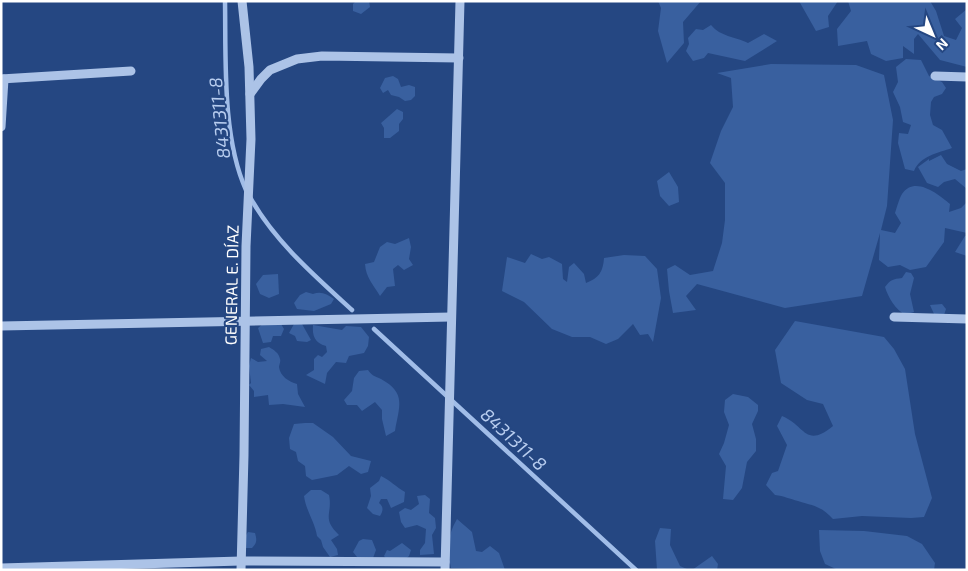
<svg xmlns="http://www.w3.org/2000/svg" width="968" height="571" viewBox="0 0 968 571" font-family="'Exo 2',sans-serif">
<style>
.green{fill:#39609f}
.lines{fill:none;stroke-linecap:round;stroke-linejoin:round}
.stream{stroke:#a1bde8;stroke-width:4.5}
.minor{stroke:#acc3e7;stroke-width:9}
.labels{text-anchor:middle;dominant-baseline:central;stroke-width:4;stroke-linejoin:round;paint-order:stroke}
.street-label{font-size:16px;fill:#fff;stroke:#254782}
.water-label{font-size:18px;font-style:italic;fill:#b8cdef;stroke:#254782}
</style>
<rect width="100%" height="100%" fill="#254782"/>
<g class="green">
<polygon points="356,1 369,1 370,7 361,14 353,11 353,4"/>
<polygon points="658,1 701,1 683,22 684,43 667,63 658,31 661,8"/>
<polygon points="799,1 838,1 828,16 829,27 816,31"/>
<polygon points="848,1 930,1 936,11 944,36 956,40 962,28 955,19 967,9 967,67 940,60 918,34 914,39 914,54 903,46 903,58 886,61 871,54 867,41 838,46 837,29 851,11"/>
<path d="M711,25C721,37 734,36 748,43L764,34L777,41L745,61L708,53L704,58L693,61L686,51L689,44L688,38L696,29L703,30Z"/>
<path d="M906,59L921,60L929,76L942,82L946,88L942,94L934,97L931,102L930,115L933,125L942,130L952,148C938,153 920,156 914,171L905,169L898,143L899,133L908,134L911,125L903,122L900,107L893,92L898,82L896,67Z"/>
<path d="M771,64L856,65L884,75L893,120L887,206L881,230L895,233L901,223L895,213C897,207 899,199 902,194C915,175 939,195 950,204L949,212L961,208L967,202V233L945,228L944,242L926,267L910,270L900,265L888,267L879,260L880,233L862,296L785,308L697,284L686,296L696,310L673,313L669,291L667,269L675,265L690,275L713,271L722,243L725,220V183L710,163L721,131L733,107L731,78L717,73Z"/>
<polygon points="393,76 398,79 401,87 409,85 415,87 415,96 411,100 405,101 399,97 391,95 388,90 383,93 380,88 385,78"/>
<polygon points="397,109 403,112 403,119 399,124 399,131 390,138 384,138 384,128 381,123"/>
<polygon points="941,155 947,164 961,171 967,169 967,189 955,179 944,182 938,187 927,183 918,167 929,159 929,161"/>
<polygon points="669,172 678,187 679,202 669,206 660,196 657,181"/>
<polygon points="965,236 967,236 967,256 955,252"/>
<path d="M409,238L411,247L409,259L413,265L404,270L398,265L393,269L395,286L387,287L380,296C373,284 366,278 365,264L374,262L380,247L387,242L395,244Z"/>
<path d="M531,254L542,259L549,257L562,264L563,279L567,282L569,267L574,263L584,274L586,283C599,278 603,272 604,258L624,255L645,256L657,269L661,298L653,342L648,334L640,335L633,324L618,339L606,344L590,337H572L552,329L524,302L502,291L507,257L525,263Z"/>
<path d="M906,272L911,273L914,278L910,294L914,312L906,315C896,311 888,297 885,287C890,280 893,279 902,278Z"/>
<polygon points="278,274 279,294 269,298 260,294 256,284 263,275"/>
<path d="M306,292L313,294C321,291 327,294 334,299L331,304L314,311L297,309L294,303L300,295Z"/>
<polygon points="942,304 946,309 944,315 938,316 934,314 930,305"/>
<path d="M795,321L884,337L894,349L905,369L915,434L932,498L924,517L911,518L862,516L833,519C821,506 814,506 798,501C790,499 784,496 775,495L766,485L772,473L778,471L787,445L777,426L782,416C805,425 805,449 833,426L823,404L807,400L781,383L775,350Z"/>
<polygon points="264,323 281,324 284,329 281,336 273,336 271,342 263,343 258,328"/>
<polygon points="294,324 302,324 311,340 307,342 297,341 295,336 289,333"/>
<path d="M313,325L342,330L346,326L361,327L369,337L368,346L364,353L349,356L346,363L336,362L327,373L325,384L306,375L314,370V359L318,355L322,357L327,352L326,346C315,343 312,336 313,325Z"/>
<path d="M269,347C274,350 279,353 280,359C281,361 279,365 279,367C280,376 289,382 297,384L298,394L305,407L283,404L269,405L268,395L254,397V391L249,385L251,383L249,366L251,358L258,362L267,361L260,355L261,349Z"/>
<path d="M368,370C372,376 375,376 381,379C407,393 399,407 395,431L386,436L382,419V410L375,402L362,411L357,405H347L344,400L352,391L354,378L359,371Z"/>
<polygon points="733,394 748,397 758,405 758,411 752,424 756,439 756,451 747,462 742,488 733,500 723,499 726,466 719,454 724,443 729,425 724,412 725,400"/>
<polygon points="305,423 313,423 333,437 351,456 371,461 368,472 361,474 349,466 337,475 312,480 306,476 305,466 298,461 296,452 290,449 289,438 294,424"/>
<path d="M381,476C390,480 396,487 405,492L404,502L391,508L387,499H381L379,503C384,507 383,511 380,516L373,514L367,508L371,496L370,488L379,481Z"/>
<path d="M311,490H321L329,495C333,514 321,518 339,535L331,540L337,549L338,555L330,557L323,547L321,540L317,536C315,522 306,511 304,496Z"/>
<polygon points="425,495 430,499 429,513 435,518 436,528 432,535 434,554 420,555 420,550 425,543 426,529 417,525 405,528 401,522 399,512 405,508 411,510 419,504 417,496"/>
<path d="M457,519L472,532L476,551L482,552L490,546L499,553L505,570L451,568C447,549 447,536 457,519Z"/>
<polygon points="660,528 671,529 670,545 680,566 689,570 657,570 655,541"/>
<polygon points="819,530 864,531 907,536 922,544 935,563 934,570 838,570 825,564 820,551"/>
<path d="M248,532L255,533C257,540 257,543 252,548H246L245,537Z"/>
<polygon points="363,539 372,540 376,550 373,558 357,557 353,552 359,541"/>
<polygon points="402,543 411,550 409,556 399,565 391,564 384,556 387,550 390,551"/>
<polygon points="712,556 718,564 717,570 692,570"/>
</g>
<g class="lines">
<g class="stream">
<path d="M225,1C226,59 222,137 246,190"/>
<path d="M250,197C274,241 316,277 352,310"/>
<polyline points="374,329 636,570"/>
</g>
<g class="minor">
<polyline points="935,76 967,77"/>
<polyline points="1,79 131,71"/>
<polyline points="250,94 261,79 270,70 297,59 322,56 459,58"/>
<polyline points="1,127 4,79"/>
<polyline points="894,317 967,319"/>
<polyline points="1,326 451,317"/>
<polyline points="1,568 241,561 445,562"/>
<polyline points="241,570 244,455 246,246 251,139 249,67 242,1"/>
<polyline points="445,570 460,1"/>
</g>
</g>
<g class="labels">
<g class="street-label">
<text transform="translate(231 285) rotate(-89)">GENERAL E. DÍAZ</text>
</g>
<g class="water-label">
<text transform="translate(219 118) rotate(-96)">8431311-8</text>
<text transform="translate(514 439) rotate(43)">8431311-8</text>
</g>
</g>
<rect width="968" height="571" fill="none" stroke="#ffffff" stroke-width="5"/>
<g transform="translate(933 35) rotate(136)" stroke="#254782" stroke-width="4" paint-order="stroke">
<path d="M0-4L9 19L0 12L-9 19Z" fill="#ffffff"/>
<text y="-8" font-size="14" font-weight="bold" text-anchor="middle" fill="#ffffff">N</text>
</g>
</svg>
